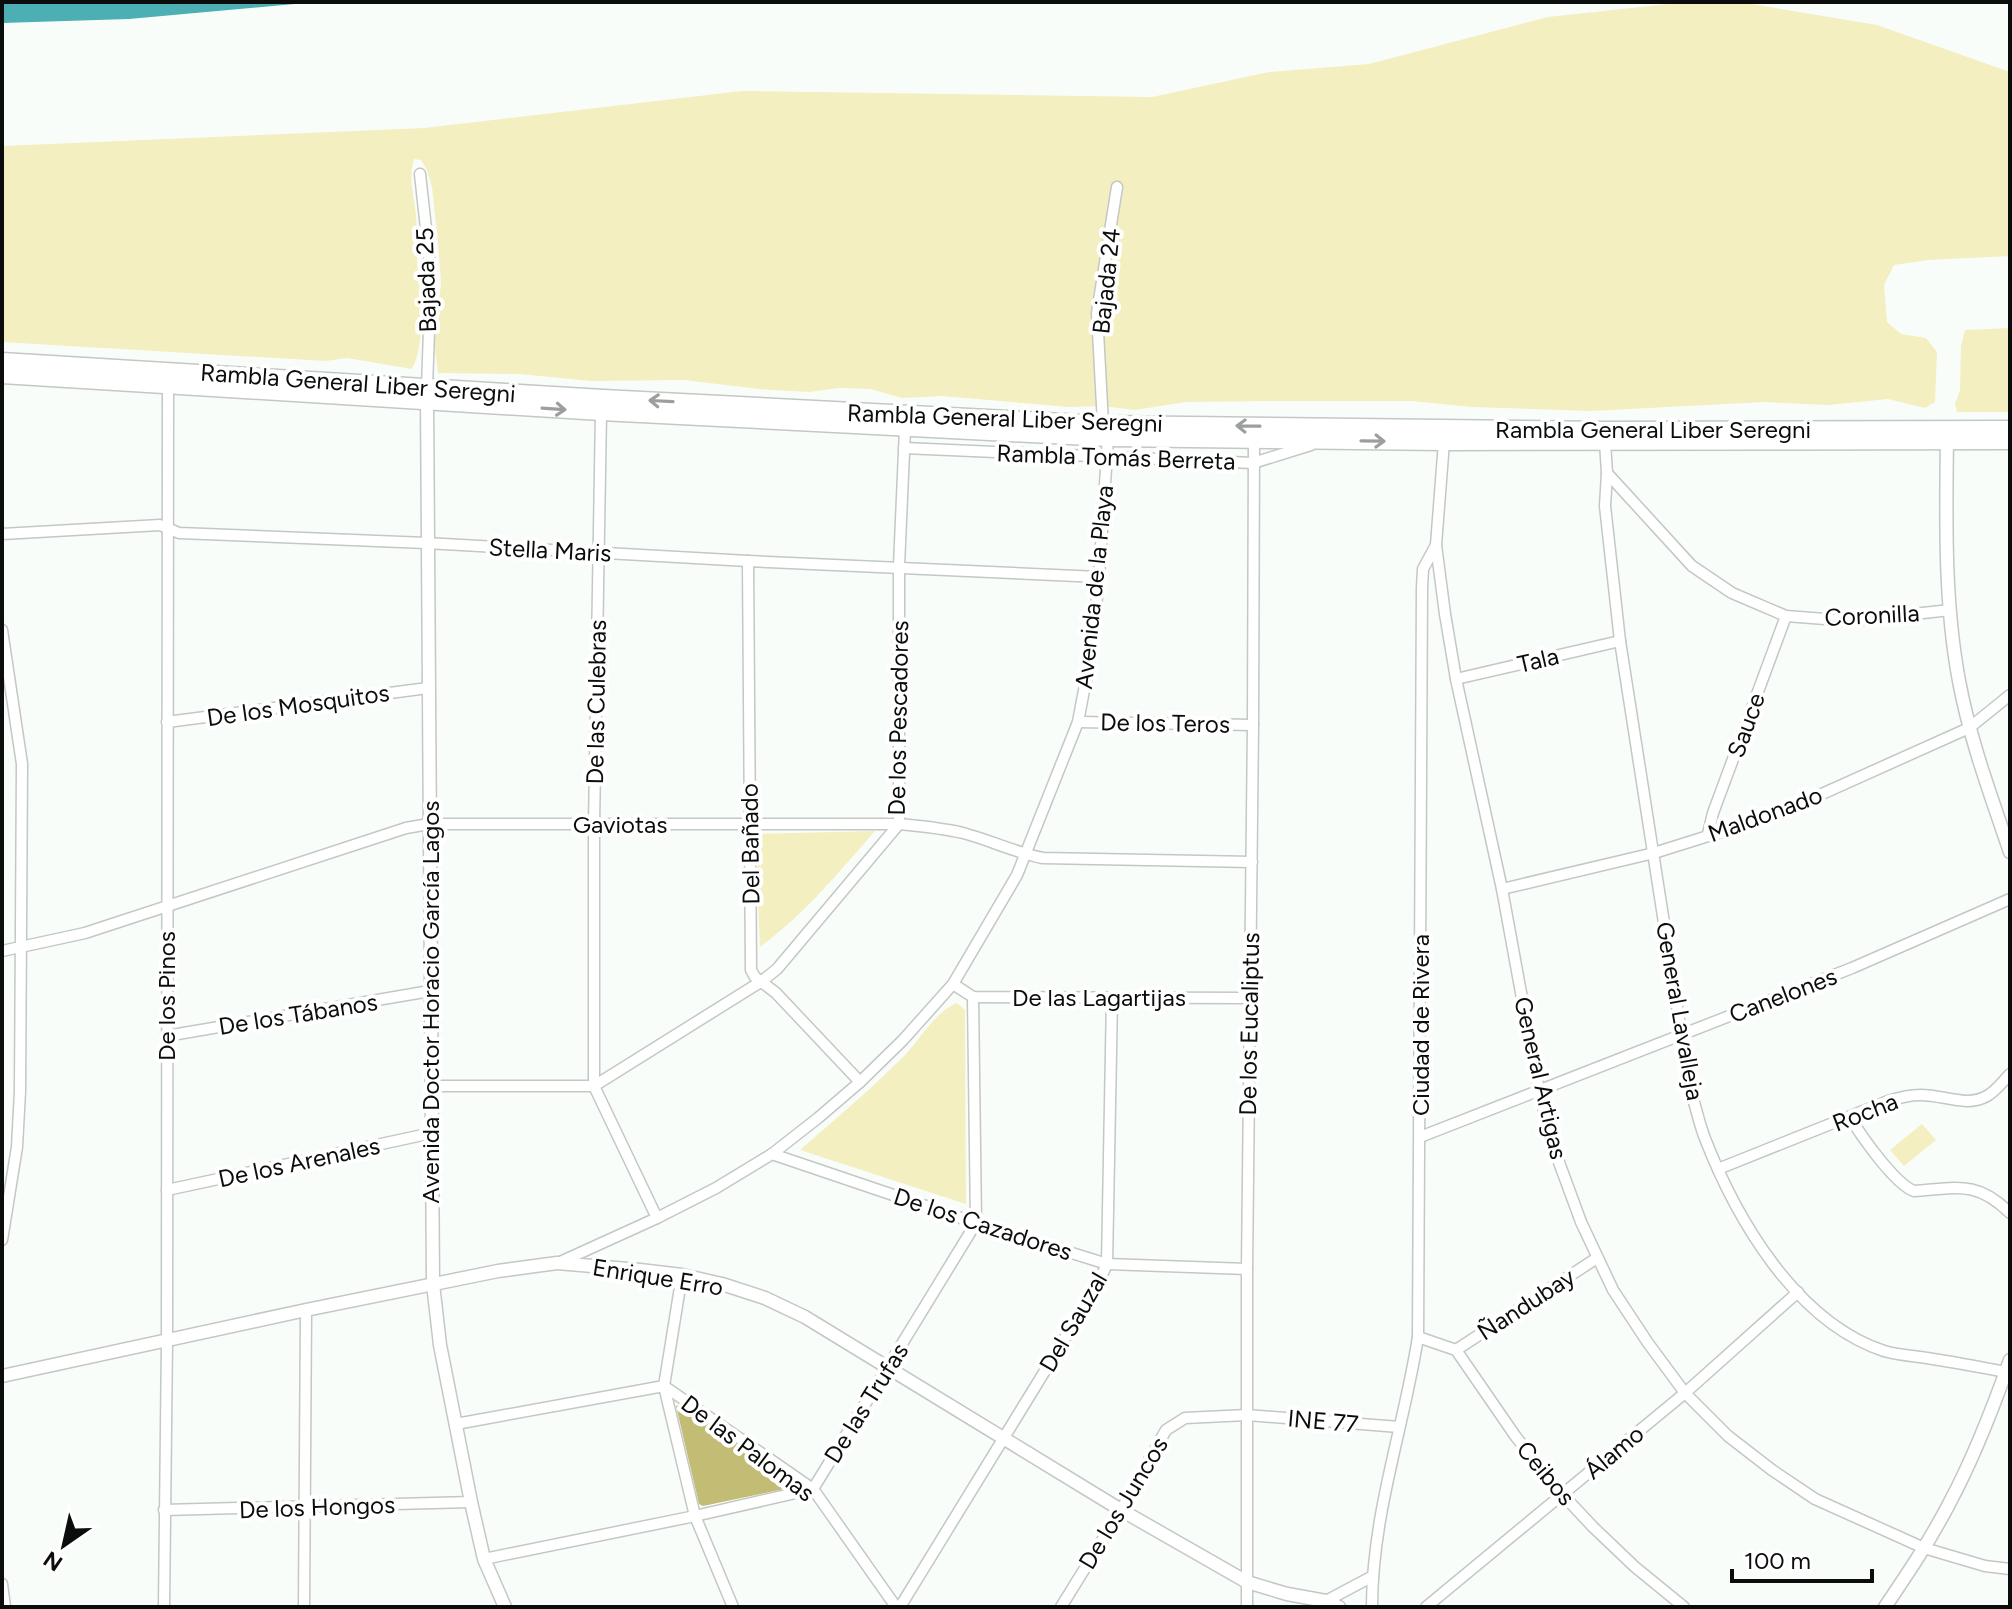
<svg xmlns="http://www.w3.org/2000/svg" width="2012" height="1609" viewBox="0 0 2012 1609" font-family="Figtree,sans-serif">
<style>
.green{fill:#f4efc0}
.forest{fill:#c3bc74}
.water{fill:#4bafb3}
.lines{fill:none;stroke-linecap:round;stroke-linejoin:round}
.minor-casing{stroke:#c3c8c4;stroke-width:13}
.tertiary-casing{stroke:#c3c8c4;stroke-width:15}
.primary-casing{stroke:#c3c8c4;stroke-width:19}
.minor{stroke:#fff;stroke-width:10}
.tertiary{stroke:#fff;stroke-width:12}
.primary{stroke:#fff;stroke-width:16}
.oneway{stroke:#9d9e9e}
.labels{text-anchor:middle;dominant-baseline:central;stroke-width:8;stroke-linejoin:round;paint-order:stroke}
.street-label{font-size:24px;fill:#0b0d0c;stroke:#fff}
</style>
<rect width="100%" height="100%" fill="#f8fdf9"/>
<g class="green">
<path d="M1687,2H1740L1877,25L2010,72V256L1928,260L1894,265L1884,285L1887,322L1901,334L1926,338L1937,352L1935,402L1925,408L1888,399L1828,405L1764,402L1591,411L1472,407L1411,401H1284L1186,402L1135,410L1102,406L1069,407L942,396L902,398L871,389L839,388L809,392L759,389L684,380L592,381L519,374L438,373L434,341L441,284L438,243L432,187L427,170L421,160L414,159C408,180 414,194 416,215C417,229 417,244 417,258C419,289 427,342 412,369L347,358L326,361L2,342V146L424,128L742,91L1152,97L1269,72L1369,64L1548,17Z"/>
<polygon points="2010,328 2010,412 1957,412 1955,404 1960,390 1961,346 1965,330"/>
<path d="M875,831C839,872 805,914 760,947L755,834Z"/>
<path d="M957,1003L965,1010L966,1204L800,1150C836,1119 872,1088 905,1055C921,1038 935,1012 957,1003Z"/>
<polygon points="1922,1124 1936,1140 1904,1166 1890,1150"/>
</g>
<polygon class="forest" points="682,1404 790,1484 789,1488 703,1506 699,1504 676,1406"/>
<polygon class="water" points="2,2 316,2 129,19 2,23"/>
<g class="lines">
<defs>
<g id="minor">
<polyline points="420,174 431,274 427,387"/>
<polyline points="601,412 594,825 594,1086 657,1218"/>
<polyline points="1103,424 1097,313 1117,187"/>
<path d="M1605,442L1607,473L1605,506L1620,641L1689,1083C1694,1101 1698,1119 1704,1136C1736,1219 1796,1322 1884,1351C1898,1355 1913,1356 1927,1358C1953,1362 1979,1367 2006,1372L2010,1371"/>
<polyline points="904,448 1253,463 1311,445"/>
<polyline points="1607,473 1692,566 1732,593 1786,616 1851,621 1950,610"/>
<polyline points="2,534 160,525 179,533 426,543 748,561 1099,577"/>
<polyline points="1436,545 1445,614 1456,679 1502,889 1539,1091 1553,1146 1581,1222 1613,1290 1648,1343 1685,1393 1728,1436 1772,1470 1815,1499 1924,1548 1985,1566 2010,1569"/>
<polyline points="748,561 751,970 755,977 776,993 860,1082"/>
<polyline points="2,630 22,764 20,1091 17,1147 2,1240"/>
<polyline points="1456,679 1620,641"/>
<polyline points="167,722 428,688"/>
<polyline points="1078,722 1253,725"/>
<polyline points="1708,834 1713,813 1786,616"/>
<polyline points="1502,889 1654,853 1775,815 1969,728 2010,695"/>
<path d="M2,951L85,933L406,828L429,824H899C921,826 942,828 963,833C990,840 1016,853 1043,858L1252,862"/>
<polyline points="953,984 973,997 1249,998"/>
<polyline points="166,1036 430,991"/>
<polyline points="432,1086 594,1086 762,981 777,969 899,824 899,566 905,429"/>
<path d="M1850,1117C1861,1136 1895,1184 1914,1191C1957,1188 1977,1180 2010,1213"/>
<polyline points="1420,1137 1852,968 2010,899"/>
<polyline points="772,1154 976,1223 1107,1264 1247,1269"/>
<path d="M1718,1169L1888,1101C1898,1098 1909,1095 1919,1095C1942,1094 1966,1108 1987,1096C1996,1091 2003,1081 2010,1074"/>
<polyline points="167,1190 432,1133"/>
<polyline points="558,1263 657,1218 716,1188 772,1154 818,1118 860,1082 903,1040 953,984 1017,875 1078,722 1092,648 1099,577 1108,438"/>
<polyline points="682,1275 664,1386 695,1516 733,1607"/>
<polyline points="1418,1337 1456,1350 1516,1437 1563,1495 1593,1527 1635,1567 1684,1607"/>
<polyline points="1456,1350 1597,1258"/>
<polyline points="456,1424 664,1386 813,1489 896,1607"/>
<polyline points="164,1510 471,1502"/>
<polyline points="484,1559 695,1516 813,1489 976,1223 973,997"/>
<polyline points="2,1584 5,1607"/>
<polyline points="1326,1601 1373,1576"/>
<polyline points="164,1607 167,1339 168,385"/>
<polyline points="304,1607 306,1310"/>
<polyline points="900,1607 1097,1286 1107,1264 1112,998"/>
<polyline points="1061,1607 1121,1510 1166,1430 1185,1418 1247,1415 1399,1427"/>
<polyline points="1247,1607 1247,1269 1253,725 1254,440"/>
<path d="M1372,1607C1372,1514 1404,1427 1418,1337L1422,588L1423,569L1436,545L1444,442"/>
<polyline points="1426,1607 1685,1393 1798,1292"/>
</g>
<g id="tertiary">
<polyline points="427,396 433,1284 440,1345 471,1502 484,1559 505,1607"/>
<path d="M1947,436C1946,518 1944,601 1959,681C1970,740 1991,796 2010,852"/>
<polyline points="2,1376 306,1310 498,1271 557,1263 640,1270 682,1275 722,1284 765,1298 805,1317 1121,1510 1247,1582 1287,1594 1326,1601 1339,1607"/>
<path d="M1885,1607C1908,1573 1931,1539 1950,1502C1974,1457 1993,1408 2010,1360"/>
</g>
<g id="primary">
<polyline points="2,361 603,398 1103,424 1605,430 2010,429"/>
<polyline points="2,375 601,412 1108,438 1444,442 2010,441"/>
</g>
</defs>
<use href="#minor" class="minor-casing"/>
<use href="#tertiary" class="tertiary-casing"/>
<use href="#primary" class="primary-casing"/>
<use href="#minor" class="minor"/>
<use href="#tertiary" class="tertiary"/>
<use href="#primary" class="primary"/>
</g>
<defs><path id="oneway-shaft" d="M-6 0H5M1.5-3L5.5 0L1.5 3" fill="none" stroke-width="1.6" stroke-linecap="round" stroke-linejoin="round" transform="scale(2)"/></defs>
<g class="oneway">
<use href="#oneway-shaft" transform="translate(661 401) rotate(-177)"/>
<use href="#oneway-shaft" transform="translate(554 409) rotate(4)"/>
<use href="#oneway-shaft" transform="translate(1248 426) rotate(-179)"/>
<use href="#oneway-shaft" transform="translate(1373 441) rotate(1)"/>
</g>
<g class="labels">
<g class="street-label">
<text transform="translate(426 280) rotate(-92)">Bajada 25</text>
<text transform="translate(1106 281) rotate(-84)">Bajada 24</text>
<text transform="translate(358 383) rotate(4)">Rambla General Liber Seregni</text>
<text transform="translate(1005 418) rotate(2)">Rambla General Liber Seregni</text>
<text x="1653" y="429">Rambla General Liber Seregni</text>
<text transform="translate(1116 457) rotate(2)">Rambla Tomás Berreta</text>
<text transform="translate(550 550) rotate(3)">Stella Maris</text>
<text transform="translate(1094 587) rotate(-84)">Avenida de la Playa</text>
<text transform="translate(1872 615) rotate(-3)">Coronilla</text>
<text transform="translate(1538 660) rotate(-13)">Tala</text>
<text transform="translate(596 702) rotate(-89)">De las Culebras</text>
<text transform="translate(298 705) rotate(-8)">De los Mosquitos</text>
<text transform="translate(898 718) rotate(-89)">De los Pescadores</text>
<text transform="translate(1165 723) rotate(1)">De los Teros</text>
<text transform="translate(1746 725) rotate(-70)">Sauce</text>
<text transform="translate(1765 814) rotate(-20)">Maldonado</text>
<text x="620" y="824">Gaviotas</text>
<text transform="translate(750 844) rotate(-91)">Del Bañado</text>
<text transform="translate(1783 995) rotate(-21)">Canelones</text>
<text transform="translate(166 996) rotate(-90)">De los Pinos</text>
<text x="1099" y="997">De las Lagartijas</text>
<text transform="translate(430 1002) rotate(-90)">Avenida Doctor Horacio García Lagos</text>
<text transform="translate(1680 1011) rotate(80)">General Lavalleja</text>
<text transform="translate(298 1014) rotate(-9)">De los Tábanos</text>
<text transform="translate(1249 1024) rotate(-89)">De los Eucaliptus</text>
<text transform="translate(1420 1025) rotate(-90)">Ciudad de Rivera</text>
<text transform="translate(1541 1078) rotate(77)">General Artigas</text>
<text transform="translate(1865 1112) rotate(-21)">Rocha</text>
<text transform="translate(299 1162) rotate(-12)">De los Arenales</text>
<text transform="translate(983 1224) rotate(18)">De los Cazadores</text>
<text transform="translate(658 1277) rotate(9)">Enrique Erro</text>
<text transform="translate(1526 1304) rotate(-33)">Ñandubay</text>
<text transform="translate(1073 1322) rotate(-60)">Del Sauzal</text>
<text transform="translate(866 1403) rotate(-58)">De las Trufas</text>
<text transform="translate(1323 1421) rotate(5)">INE 77</text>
<text transform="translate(748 1448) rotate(37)">De las Palomas</text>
<text transform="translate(1614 1452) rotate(-40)">Álamo</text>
<text transform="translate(1546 1473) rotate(50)">Ceibos</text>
<text transform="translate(1123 1503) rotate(-59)">De los Juncos</text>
<text transform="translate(317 1507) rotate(-2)">De los Hongos</text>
</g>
</g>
<rect width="2012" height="1609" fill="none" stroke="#0b0d0c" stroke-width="8"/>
<g transform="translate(64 1545) rotate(214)" stroke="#ffffff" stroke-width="6" paint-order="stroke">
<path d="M0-6L14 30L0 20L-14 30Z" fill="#0b0d0c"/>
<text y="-12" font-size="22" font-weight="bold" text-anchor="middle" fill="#0b0d0c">N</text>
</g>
<path d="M1732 1569v12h140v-12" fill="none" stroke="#0b0d0c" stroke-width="4"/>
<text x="1744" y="1569" font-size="24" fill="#0b0d0c" stroke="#ffffff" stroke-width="6" paint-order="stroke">100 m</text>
</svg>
